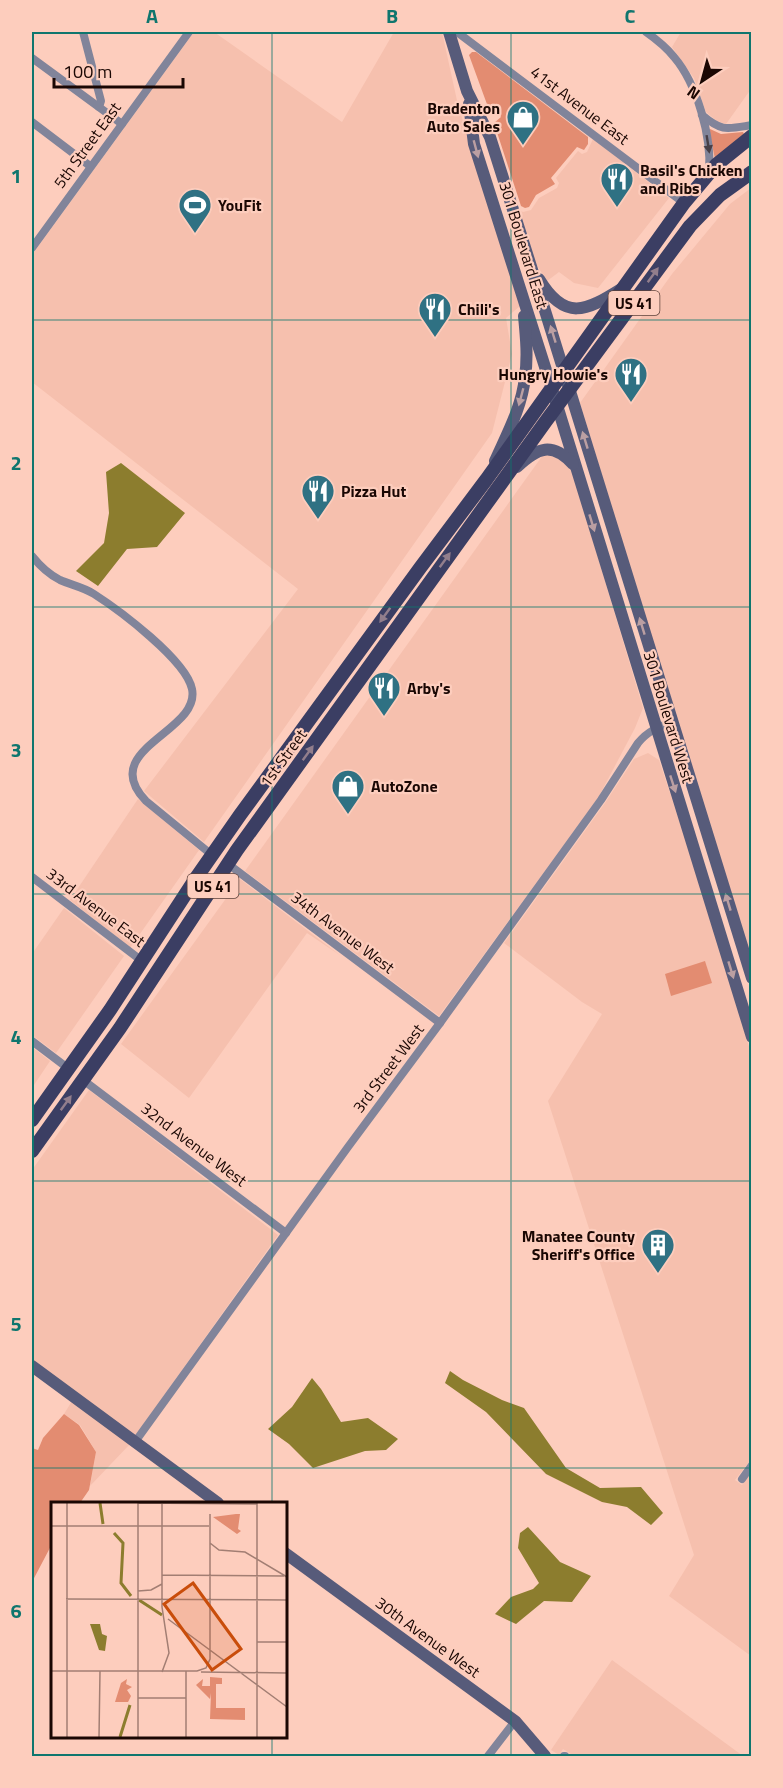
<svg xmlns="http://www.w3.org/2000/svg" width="783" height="1788" viewBox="0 0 783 1788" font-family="'Titillium Web',sans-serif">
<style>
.built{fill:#f6c0ae}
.green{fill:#e38c71}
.water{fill:#8c7d2e}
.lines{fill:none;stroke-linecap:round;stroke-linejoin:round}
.street{stroke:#81849a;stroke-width:8}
.secondary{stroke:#575b7a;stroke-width:12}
.primary{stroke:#3b3e63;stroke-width:14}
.oneway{fill:#483f47}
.oneway2{fill:#bb9fa2}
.oneway3{fill:#927e8c}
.grid{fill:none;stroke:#0f766e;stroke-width:1.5;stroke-opacity:0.55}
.labels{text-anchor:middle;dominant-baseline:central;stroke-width:4.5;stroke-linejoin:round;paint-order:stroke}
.shield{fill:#fdcdbd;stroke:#5e423b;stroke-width:1.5}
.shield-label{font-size:15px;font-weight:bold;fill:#1a0703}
.street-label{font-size:16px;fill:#1a0703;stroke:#fdcdbd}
.poi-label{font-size:16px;font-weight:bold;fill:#1a0703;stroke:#fdcdbd;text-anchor:start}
.inset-river{fill:none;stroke:#8c7d2e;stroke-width:3}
.inset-road{fill:none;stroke:#a27e73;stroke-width:1.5}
.view{fill:#c94d0b;fill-opacity:0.15;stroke:#c94d0b;stroke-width:3}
.inset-edge{fill:none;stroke:#1a0703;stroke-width:3}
.neatline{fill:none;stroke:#0f766e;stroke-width:2}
.grid-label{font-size:20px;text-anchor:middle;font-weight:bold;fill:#0f766e}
</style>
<rect width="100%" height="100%" fill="#fdcdbd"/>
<g class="built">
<polygon points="194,32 214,32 342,122 394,32 442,32 458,105 520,306 506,318 512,354 492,433 204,842 144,791 298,589 32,382 32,255"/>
<polygon points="681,32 751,32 751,89 726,124 717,121 706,112 694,78 672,47"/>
<polygon points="593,139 669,198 598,288 574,283 559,272 547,281 534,261 518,209 523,212 531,210 539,198 557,188 559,183 556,178 578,151 582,154 587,152"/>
<polygon points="751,188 751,966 580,403 672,274 730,204"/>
<polygon points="543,455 555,455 572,471 643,708 635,728 598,798 439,1016 245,871"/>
<polygon points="648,753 659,760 720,943 751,1054 752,1458 735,1480 742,1485 751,1473 751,1656 669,1596 694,1555 548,1101 602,1014 582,1002 504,943 605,803 634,759"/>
<polygon points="138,799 199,850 130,948 70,900"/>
<polygon points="240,879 341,956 307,933 189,1098 121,1044"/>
<polygon points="64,908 124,956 56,1053 32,1035 32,954"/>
<polygon points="32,1047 50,1061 32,1088"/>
<polygon points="89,1090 278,1235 135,1436 32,1359 32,1170"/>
<polygon points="72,1401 130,1444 90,1486 96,1452 80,1425 64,1414"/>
<polygon points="612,1660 743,1756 574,1756 563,1749 559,1755 551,1750"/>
</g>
<g class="green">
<polygon points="472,52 476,52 588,137 588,144 584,150 577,147 551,178 555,184 536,195 529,207 525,208 521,206 494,123 501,117 497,109 488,107 469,55"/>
<polygon points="710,129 721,134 743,132 744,134 715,159 709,130"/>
<polygon points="705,961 712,983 671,996 665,974"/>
<polygon points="64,1414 79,1425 96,1452 89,1490 80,1503 52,1503 52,1544 32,1582 32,1448 38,1450 43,1438"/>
</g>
<g class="water">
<polygon points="121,463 185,513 157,547 127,549 98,586 76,571 104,543 109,513 106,472"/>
<polygon points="450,1371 463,1380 502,1400 524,1408 566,1468 600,1488 641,1487 663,1513 651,1525 627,1507 602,1502 546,1474 486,1412 445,1383"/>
<polygon points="312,1378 321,1389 341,1422 368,1418 398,1439 386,1450 365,1451 313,1468 289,1444 268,1429 292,1407"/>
<polygon points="528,1527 560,1562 591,1576 572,1602 544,1601 516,1624 495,1614 511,1597 533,1589 539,1583 518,1548 520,1533"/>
</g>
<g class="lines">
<g class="street">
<polyline points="83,32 101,101 99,107"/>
<polyline points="457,32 684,203"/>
<path d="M646,32C656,39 666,47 674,57C697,84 712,137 709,172"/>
<polyline points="32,58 122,124"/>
<path d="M702,115C722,132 727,129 752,125"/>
<polyline points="32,122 90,166"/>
<polyline points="32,248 189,32"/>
<path d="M32,556C40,566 48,574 60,580C71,585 83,587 94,594C119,610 186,660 192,689C201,732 96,749 146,801L212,855"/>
<polyline points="228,864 440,1023"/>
<polyline points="32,877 142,961"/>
<polyline points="32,1041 69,1069"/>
<polyline points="83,1080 286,1233"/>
<path d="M135,1442L348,1147L440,1023L601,800L638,743C648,731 658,727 672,722"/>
<polyline points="742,1479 752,1465"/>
<polyline points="488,1756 515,1721"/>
<polyline points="564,1756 565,1756"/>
</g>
<g class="secondary">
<polyline points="449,32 467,91 490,137 547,317 752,978"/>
<polyline points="469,104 474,144 552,389 752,1037"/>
<path d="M539,279C565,322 586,311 621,289"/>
<path d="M495,461C507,434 522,407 525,377C528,357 526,337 524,316"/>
<path d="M517,467C538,447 552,442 573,464"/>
<polyline points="32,1366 218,1503"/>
<polyline points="285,1553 515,1721 545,1756"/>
</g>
<g class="primary">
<polyline points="32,1120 110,1010 196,878 240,815 420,568 486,480 684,203 716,165 752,136"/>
<polyline points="32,1151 120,1028 237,850 546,421 690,226 720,195 752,172"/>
</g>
</g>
<defs><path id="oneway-solid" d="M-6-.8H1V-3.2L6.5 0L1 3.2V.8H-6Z" transform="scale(1.5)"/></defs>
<use class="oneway" href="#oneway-solid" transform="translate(708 144) rotate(81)"/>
<g class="oneway2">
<use href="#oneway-solid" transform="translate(476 149) rotate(75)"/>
<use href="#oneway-solid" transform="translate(553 334) rotate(-107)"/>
<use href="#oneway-solid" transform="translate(521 397) rotate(105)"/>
<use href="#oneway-solid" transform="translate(585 440) rotate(-107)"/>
<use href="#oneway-solid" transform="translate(592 523) rotate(73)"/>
<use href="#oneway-solid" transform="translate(642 626) rotate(-107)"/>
<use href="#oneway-solid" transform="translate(673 784) rotate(72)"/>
<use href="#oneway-solid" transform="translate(728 902) rotate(-107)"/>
<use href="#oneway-solid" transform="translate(731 970) rotate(73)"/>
</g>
<g class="oneway3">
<use href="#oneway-solid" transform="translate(653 275) rotate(-54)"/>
<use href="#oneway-solid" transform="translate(445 560) rotate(-54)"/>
<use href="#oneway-solid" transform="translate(385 615) rotate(126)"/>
<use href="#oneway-solid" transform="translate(308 753) rotate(-54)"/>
<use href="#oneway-solid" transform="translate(66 1103) rotate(-54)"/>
</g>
<path class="grid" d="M272,32V1503M511,32V1756M32,320H752M32,607H752M32,894H752M32,1181H752M32,1468H752M272,1736V1756"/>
<defs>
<symbol id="shop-pin" viewBox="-11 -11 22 30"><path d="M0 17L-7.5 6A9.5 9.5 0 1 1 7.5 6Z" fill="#2f7183" stroke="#fdcdbd"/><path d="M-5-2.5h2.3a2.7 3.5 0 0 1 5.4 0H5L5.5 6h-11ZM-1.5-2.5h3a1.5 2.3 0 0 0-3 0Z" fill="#fff"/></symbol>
<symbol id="restaurant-pin" viewBox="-11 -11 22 30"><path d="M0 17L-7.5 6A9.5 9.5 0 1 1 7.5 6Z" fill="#2f7183" stroke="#fdcdbd"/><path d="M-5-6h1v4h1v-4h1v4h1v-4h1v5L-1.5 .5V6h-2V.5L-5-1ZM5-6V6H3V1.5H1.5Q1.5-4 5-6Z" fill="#fff"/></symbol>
<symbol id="stadium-pin" viewBox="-11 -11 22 30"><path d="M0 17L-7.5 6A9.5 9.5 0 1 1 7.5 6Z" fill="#2f7183" stroke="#fdcdbd"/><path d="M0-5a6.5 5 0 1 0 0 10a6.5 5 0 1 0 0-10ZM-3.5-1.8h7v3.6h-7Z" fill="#fff"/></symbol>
<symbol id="building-pin" viewBox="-11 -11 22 30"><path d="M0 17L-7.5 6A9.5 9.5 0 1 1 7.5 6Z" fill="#2f7183" stroke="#fdcdbd"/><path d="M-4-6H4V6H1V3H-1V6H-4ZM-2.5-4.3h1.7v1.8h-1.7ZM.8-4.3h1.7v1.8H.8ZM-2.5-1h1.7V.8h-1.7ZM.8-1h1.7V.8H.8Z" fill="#fff"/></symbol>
</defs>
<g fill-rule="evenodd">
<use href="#shop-pin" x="504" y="98" width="38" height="52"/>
<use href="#restaurant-pin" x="598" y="160" width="38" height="52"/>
<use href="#stadium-pin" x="176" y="186" width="38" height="52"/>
<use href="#restaurant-pin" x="416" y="290" width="38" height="52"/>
<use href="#restaurant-pin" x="612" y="355" width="38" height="52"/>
<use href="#restaurant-pin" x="299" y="472" width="38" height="52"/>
<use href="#restaurant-pin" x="365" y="669" width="38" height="52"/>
<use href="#shop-pin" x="329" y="767" width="38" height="52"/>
<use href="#building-pin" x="639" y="1226" width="38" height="52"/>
</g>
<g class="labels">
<g class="shield">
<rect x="608.5" y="291" width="51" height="24" rx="4.5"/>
<rect x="187.5" y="874" width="51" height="24" rx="4.5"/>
</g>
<g class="shield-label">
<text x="634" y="303">US 41</text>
<text x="213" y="886">US 41</text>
</g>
<g class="street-label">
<text transform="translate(580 105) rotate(37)">41st Avenue East</text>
<text transform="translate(87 145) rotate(-54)">5th Street East</text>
<text transform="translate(524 245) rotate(73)">301 Boulevard East</text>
<text transform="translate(669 717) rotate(73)">301 Boulevard West</text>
<text transform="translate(283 758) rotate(-54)">1st Street</text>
<text transform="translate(96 907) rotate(37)">33rd Avenue East</text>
<text transform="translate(343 932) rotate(37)">34th Avenue West</text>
<text transform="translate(388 1068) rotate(-53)">3rd Street West</text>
<text transform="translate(194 1144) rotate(37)">32nd Avenue West</text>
<text transform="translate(428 1637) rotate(36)">30th Avenue West</text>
</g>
<g class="poi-label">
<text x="500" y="108" text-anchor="end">Bradenton<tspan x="500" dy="18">Auto Sales</tspan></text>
<text x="640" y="170">Basil's Chicken<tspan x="640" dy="18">and Ribs</tspan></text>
<text x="218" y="205">YouFit</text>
<text x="458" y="309">Chili's</text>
<text x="608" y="374" text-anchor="end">Hungry Howie's</text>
<text x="341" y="491">Pizza Hut</text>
<text x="407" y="688">Arby's</text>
<text x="371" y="786">AutoZone</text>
<text x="635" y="1236" text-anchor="end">Manatee County<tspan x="635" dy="18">Sheriff's Office</tspan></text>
</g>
</g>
<g transform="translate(51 1502)">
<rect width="236" height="236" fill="#fdcdbd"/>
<path d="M185,12H189L187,27L190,29L186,32L162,15ZM159,175L171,176V182H165V206H194V218L159,217L160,191L159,197L145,183L152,177L151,184H159ZM76,177L75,182L81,185L76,188L80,194L77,200H64L70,181Z" fill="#e38c71"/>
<path d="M39,122H49L51,132L56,134L54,149L48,148Z" fill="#8c7d2e"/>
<path class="inset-river" d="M49,1L52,22M63,31L72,41L70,81L80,94M88,98L111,113M69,235L79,203"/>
<path class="inset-road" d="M87,1L206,2M0,24H158M159,41L168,48L194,50L236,75M111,73L233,74M87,89L100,88L111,82M15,97L236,98M117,117L236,205M206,140H236M0,169H146L155,166L159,157V12M111,170L118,151L111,105V1M150,170L236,171M87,181V1M87,196H135M16,235V1M48,235L49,169M87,235V180M135,235V169M206,235V1"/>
<path class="view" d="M142,81L190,147L161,168L113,102Z"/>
<rect width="236" height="236" class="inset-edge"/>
</g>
<rect width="783" height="1788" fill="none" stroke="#fdcdbd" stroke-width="66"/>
<g transform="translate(702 81) rotate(216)" stroke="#fdcdbd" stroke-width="4.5" paint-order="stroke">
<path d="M0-4.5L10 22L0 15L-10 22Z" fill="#1a0703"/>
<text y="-9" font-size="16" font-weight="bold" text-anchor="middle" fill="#1a0703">N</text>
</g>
<path d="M54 78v9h129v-9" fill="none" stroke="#1a0703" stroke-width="3"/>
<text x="63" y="78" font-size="18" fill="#1a0703" stroke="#fdcdbd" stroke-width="4.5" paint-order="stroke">100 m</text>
<rect x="33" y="33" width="717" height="1722" class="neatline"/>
<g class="grid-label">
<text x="152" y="23">A</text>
<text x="392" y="23">B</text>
<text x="630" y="23">C</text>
<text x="16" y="183">1</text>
<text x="16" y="470">2</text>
<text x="16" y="757">3</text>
<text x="16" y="1044">4</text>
<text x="16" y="1331">5</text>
<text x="16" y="1618">6</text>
</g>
</svg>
